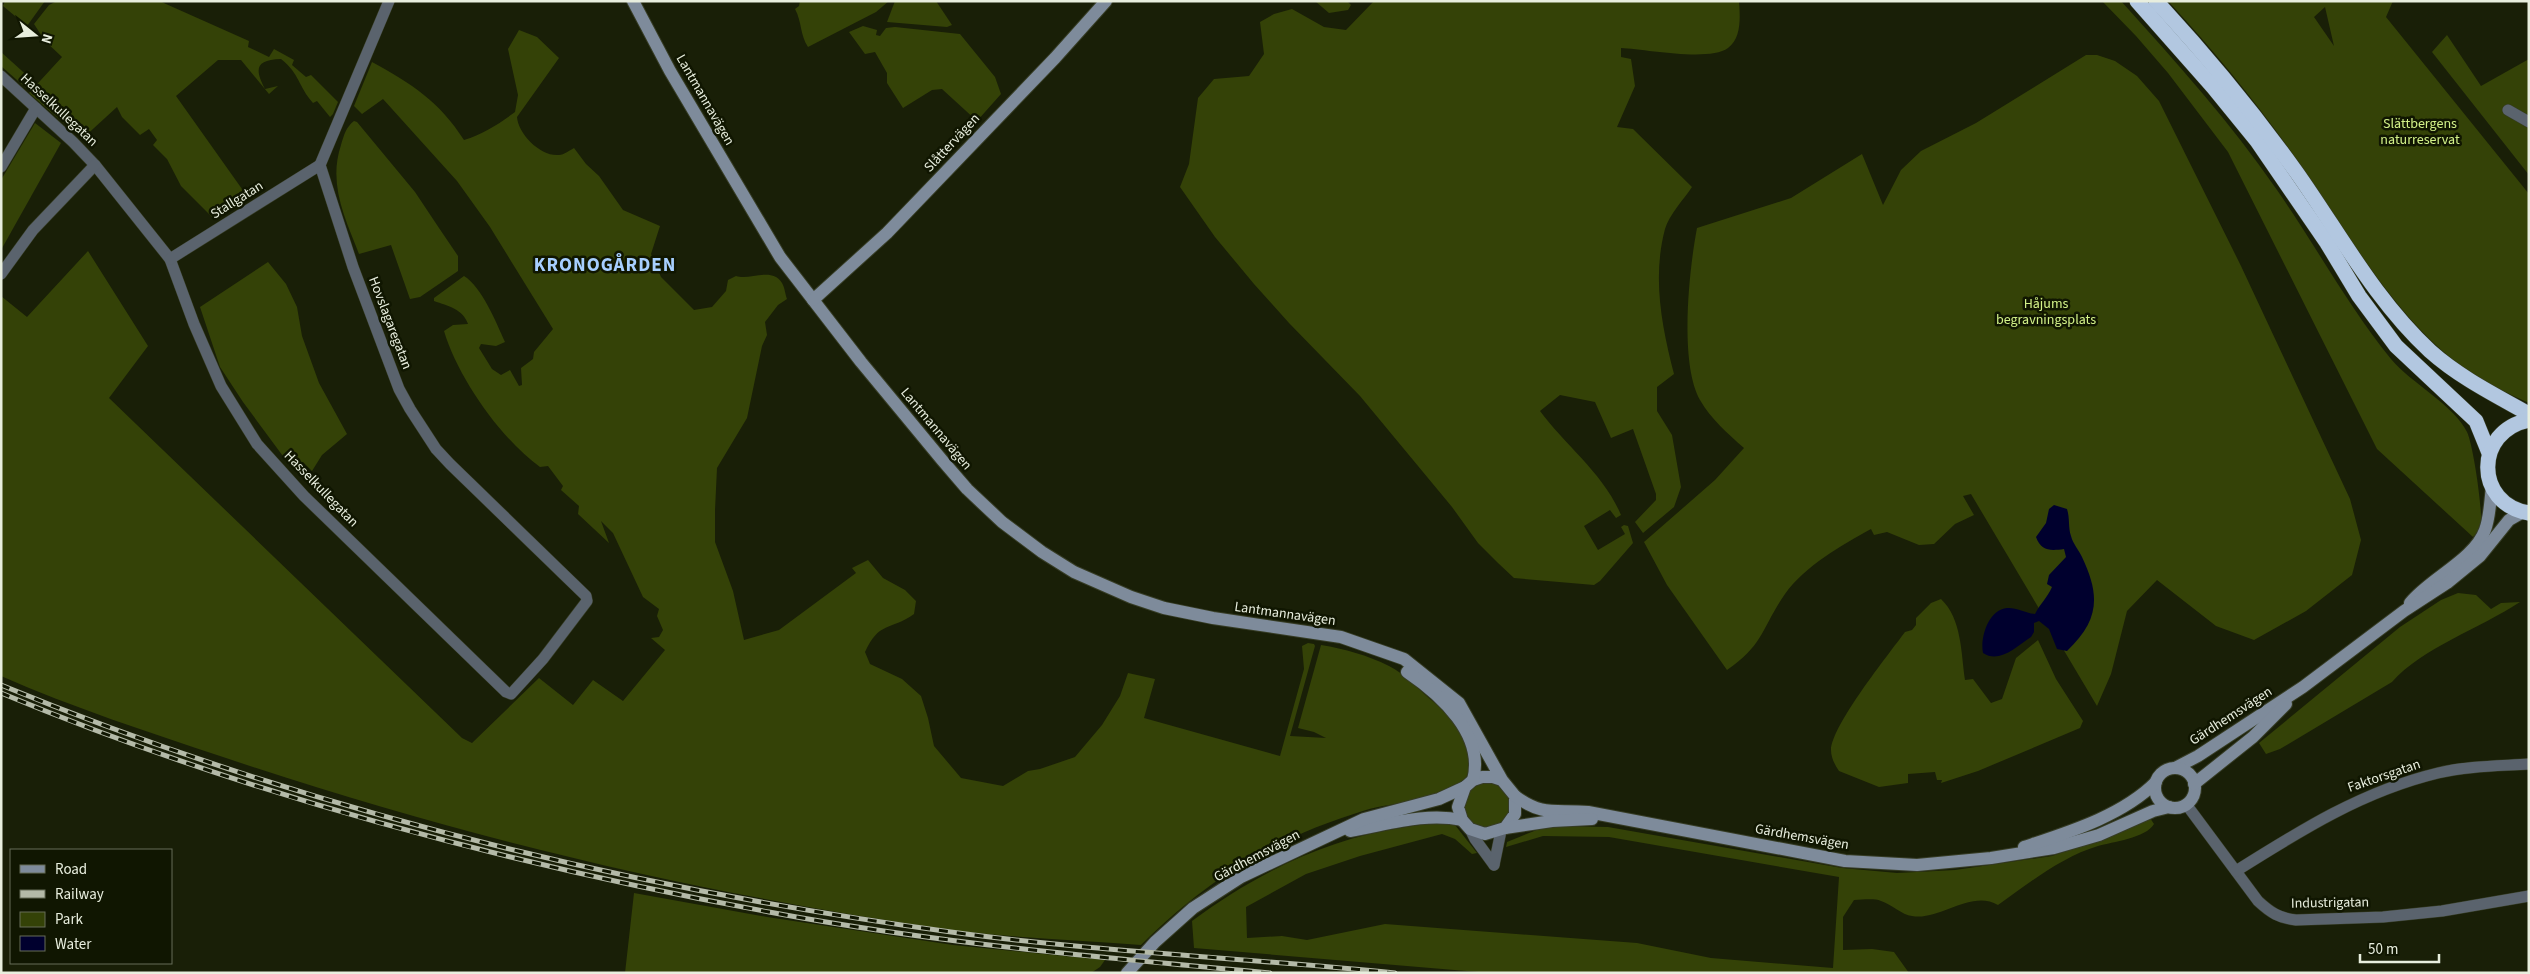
<svg xmlns="http://www.w3.org/2000/svg" width="2530" height="974" viewBox="0 0 2530 974" font-family="'Source Sans 3',sans-serif">
<style>
.green{fill:#344207;fill-rule:evenodd}
.water{fill:#00002e}
.lines{fill:none;stroke-linecap:round;stroke-linejoin:round}
.street-casing{stroke:#363c25;stroke-width:12}
.secondary-casing{stroke:#363c25;stroke-width:14}
.highway-casing{stroke:#363c25;stroke-width:16}
.street{stroke:#5a636d;stroke-width:11}
.secondary{stroke:#7e8b9b;stroke-width:12}
.highway{stroke:#b2c7e0;stroke-width:15}
.rail-casing{stroke:#b4baa8;stroke-width:5}
.rail{stroke:#101601;stroke-width:3;stroke-dasharray:9;stroke-linecap:butt}
.labels{text-anchor:middle;dominant-baseline:central;stroke-width:5;stroke-linejoin:round;paint-order:stroke}
.street-label{font-size:14px;fill:#e8eede;stroke:#101601}
.park-label{font-size:14px;fill:#d3f289;stroke:#101601}
.district-label{font-size:19px;font-weight:bold;letter-spacing:1px;fill:#a7cfff;stroke:#101601}
</style>
<rect width="100%" height="100%" fill="#191f07"/>
<g class="green">
<polygon points="5,1 45,1 27,26 3,6"/>
<path d="M57,1H160L166,4L249,41L248,47L269,57L274,49L294,60L292,65L306,77L311,75L338,102L333,114L330,117L317,101L313,103C298,86 300,74 281,59C256,60 254,68 265,89L278,86L269,94L241,60H218L176,96L242,189L243,203L215,220L181,186L167,159L153,145L157,140L149,129L140,135L122,117L117,107L82,139L29,93L62,57L45,41L34,24L49,5Z"/>
<path d="M800,1H889L876,12L808,47C800,35 802,22 795,9L799,6Z"/>
<polygon points="895,1 936,1 952,25 947,27 887,22"/>
<polygon points="1315,1 1347,1 1351,5 1348,10 1329,13"/>
<path d="M1374,1H1739C1740,16 1742,38 1728,48C1709,62 1645,49 1621,48V57L1631,59L1635,86L1617,127L1633,129L1692,187C1684,199 1669,215 1665,229C1652,278 1662,327 1674,374L1657,387V411L1672,435L1681,487L1674,507L1643,533L1635,522L1656,500V494L1633,429L1611,438L1595,402L1560,395L1540,411C1565,445 1604,474 1621,515L1616,518L1610,510L1584,526L1598,550L1625,534L1621,527L1624,525L1628,526L1633,543L1600,581L1594,585L1514,578L1498,563L1478,543L1452,507L1360,396L1289,323L1254,284L1215,237L1180,187L1189,164L1198,98L1214,79L1249,76L1264,54L1260,22L1274,14L1292,9L1324,27L1346,30Z"/>
<path d="M2102,1H2121C2176,62 2231,123 2277,190C2316,246 2348,306 2391,359C2411,383 2455,406 2467,432C2473,444 2482,506 2481,521C2480,527 2477,533 2473,537L2377,449L2228,152L2168,73L2136,36Z"/>
<path d="M2168,1H2393L2386,17L2529,194V403C2507,393 2485,383 2465,369C2392,316 2348,232 2297,160C2258,104 2215,52 2168,1ZM2325,7L2334,46L2314,17Z"/>
<polygon points="863,26 877,30 876,35 880,36 886,28 895,27 960,34 995,77 1001,94 977,121 942,89 932,90 903,108 887,83 887,73 875,52 865,54 849,32"/>
<path d="M519,30L537,37L559,58L517,117C518,134 541,157 559,155C564,155 570,150 574,148L586,164L599,176L623,210L660,226L651,254L661,277L694,310L712,307L726,291L728,280L736,276C750,281 772,266 782,283C785,288 785,294 787,299L778,305L765,322L767,335L762,346L747,418L717,468L715,510V542L733,591L744,640L779,630L856,573L852,568L868,560L883,578L905,590L916,601L914,614C890,631 879,621 865,652L870,664L902,679L921,696L928,718L934,746L961,778L1003,786L1028,771L1040,769L1075,757L1102,725L1120,696L1128,673L1155,679L1144,718L1280,756L1304,669L1302,646L1308,643L1314,644L1315,646L1290,736L1326,738L1314,732L1298,728L1321,645C1345,649 1367,655 1389,666C1405,674 1417,688 1430,699C1451,716 1472,735 1469,764C1468,770 1469,776 1463,781C1441,801 1393,802 1366,810C1274,838 1209,878 1141,945C1078,940 1014,938 952,930C705,895 460,837 223,757C148,732 74,708 1,676V296L27,317L88,251L148,346L109,398L462,738L472,743L539,678L573,705L593,680L623,701L665,650L651,638L659,637L663,630L657,616L659,609L643,597L613,533L601,521L609,543L578,514L579,506L561,490L563,486L548,466L540,467C501,439 458,378 444,331L453,325L468,324C463,309 448,306 434,301V298L464,276C482,287 496,322 505,342L496,346L481,344L479,348L492,369L501,375L510,370L519,386L522,385L521,368L533,359L534,352L553,329L490,227L457,181L383,99L362,114L354,106L372,62C412,84 439,101 464,140C483,134 499,124 515,112L518,95L508,49Z"/>
<polygon points="2447,35 2481,86 2529,59 2529,175 2432,52"/>
<polygon points="1,52 32,80 26,88 1,66"/>
<path d="M2086,55H2097L2115,61L2137,76L2159,101L2241,266L2350,499L2361,540L2352,575L2306,611L2254,640L2216,626L2157,580L2127,611L2111,674L2097,706L1971,494L1963,496L1974,515L1955,524L1934,544L1919,545L1887,532L1874,535L1871,529C1842,545 1805,566 1785,594C1762,627 1764,645 1727,670L1667,585L1644,542L1715,480L1744,448C1727,433 1711,419 1700,400C1679,363 1689,270 1697,228L1791,198L1862,154L1883,205L1901,170L1921,151L1976,123Z"/>
<path d="M354,121L357,122L415,192L439,228L458,256V271L420,297L410,299L391,245L359,254C345,218 328,184 341,145C344,135 346,127 354,121Z"/>
<polygon points="35,123 61,143 1,250 1,180"/>
<polygon points="268,262 286,284 297,307 302,336 319,383 347,434 322,455 312,471 303,462 291,467 243,402 220,367 200,307"/>
<path d="M2458,593L2476,595L2491,609L2501,603L2520,602C2481,628 2422,648 2392,682L2280,749L2266,754L2259,743L2400,627L2441,600Z"/>
<path d="M1941,599C1962,619 1961,653 1965,680L1973,679L1991,703L2002,699L2016,658L2038,640L2056,679L2083,721L2080,728L1978,771L1941,783L1942,780H1937L1935,772L1908,774V783L1879,787L1839,771C1835,765 1831,758 1831,750C1832,725 1888,655 1905,632L1912,630L1916,625V618L1931,603Z"/>
<circle cx="1487" cy="806" r="23"/>
<path d="M2150,818L2154,824C2146,838 2112,842 2098,846C2061,857 2028,884 1998,905C1971,889 1940,921 1912,916C1902,915 1891,904 1881,901C1874,898 1862,900 1854,900L1843,917V950L1872,949L1894,952L1909,973H1490L1194,948L1192,921C1257,873 1325,839 1406,827C1423,825 1438,821 1455,825L1477,853L1472,854L1455,839L1442,834L1360,856L1306,874L1246,907L1247,938L1282,936L1307,940L1385,924L1637,943L1711,958L1833,968L1839,877L1609,837L1543,836L1506,847L1507,842L1539,829L1558,826L1608,827L1842,868L1897,873L1955,870L2052,856L2117,834Z"/>
<polygon points="634,893 767,917 953,945 1105,960 1100,967 1091,973 625,973"/>
</g>
<path class="water" d="M2054,505L2067,509C2070,518 2068,527 2071,536C2073,544 2079,550 2082,557C2100,595 2100,620 2067,651L2057,649L2049,629L2039,621L2034,623V632L2031,637C2016,647 1999,664 1983,653C1980,638 1988,610 2007,608C2015,607 2026,613 2035,614C2040,604 2047,598 2052,587L2047,584L2049,575L2066,557L2064,549C2050,551 2041,551 2036,537L2046,523L2049,509Z"/>
<g class="lines">
<defs>
<g id="street">
<polyline points="1,76 73,142 95,165 170,259 194,324 221,386 257,444 304,496 506,692 511,694 543,659 587,601 586,596 450,464 436,449 410,409 399,389 353,267 320,165 389,1"/>
<polyline points="2508,110 2529,122"/>
<polyline points="1,167 36,108"/>
<polyline points="170,259 320,165"/>
<polyline points="1,274 33,230 95,165"/>
<path d="M2186,804L2258,901C2271,913 2279,918 2296,920L2383,917L2442,911L2529,896"/>
<polyline points="1470,829 1475,839 1494,865"/>
<polyline points="1494,865 1501,831"/>
<path d="M2236,871C2301,830 2363,791 2438,773C2467,766 2498,766 2529,764"/>
</g>
<g id="secondary">
<polyline points="633,1 670,71 780,257 861,362 942,460 967,489 1002,522 1042,552 1074,572 1131,597 1164,608 1213,618 1341,637 1404,659 1459,703 1502,780 1515,796 1515,814 1505,828 1485,834 1470,829 1462,820 1458,807 1465,787 1473,780 1482,777 1493,777 1502,780"/>
<polyline points="813,300 887,233 1055,58 1106,1"/>
<path d="M2410,603C2430,578 2474,560 2485,530C2490,517 2490,501 2492,487"/>
<path d="M1407,672C1441,695 1485,735 1473,780"/>
<polyline points="2175,768 2198,756 2303,687 2404,611 2447,583 2480,556 2509,520 2523,512"/>
<circle cx="2175" cy="788" r="20"/>
<polyline points="2194,784 2253,737 2286,704"/>
<path d="M1515,796C1543,817 1556,809 1588,812L1845,861L1917,865L1991,858L2054,848L2099,835L2153,811L2169,807"/>
<polyline points="1505,828 1552,821 1592,819"/>
<path d="M1350,831C1387,825 1425,812 1462,820"/>
<path d="M2024,847C2069,832 2122,816 2156,782"/>
<polyline points="1127,973 1155,942 1193,908 1241,877 1364,819 1439,799 1465,787"/>
</g>
<g id="highway">
<polyline points="2137,1 2213,87 2257,141 2327,243 2359,296 2396,346 2476,421 2489,453"/>
<path d="M2156,1C2206,55 2254,113 2297,173C2340,234 2375,300 2430,351C2459,377 2495,395 2529,414"/>
<path d="M2529,420C2474,431 2474,504 2529,513"/>
</g>
</defs>
<use href="#street" class="street-casing"/>
<use href="#secondary" class="secondary-casing"/>
<use href="#highway" class="highway-casing"/>
<use href="#street" class="street"/>
<use href="#secondary" class="secondary"/>
<use href="#highway" class="highway"/>
<defs>
<g id="rail">
<path d="M1,685C303,809 628,888 951,932C1098,952 1247,958 1395,973"/>
<path d="M1,693C247,795 508,864 769,912C935,943 1103,958 1270,973"/>
</g>
</defs>
<use href="#rail" class="rail-casing"/>
<use href="#rail" class="rail"/>
</g>
<g class="labels">
<g class="street-label">
<text transform="translate(705 100) rotate(60)">Lantmannavägen</text>
<text transform="translate(59 110) rotate(43)">Hasselkullegatan</text>
<text transform="translate(952 143) rotate(-47)">Slåttervägen</text>
<text transform="translate(237 200) rotate(-32)">Stallgatan</text>
<text transform="translate(390 323) rotate(69)">Hovslagaregatan</text>
<text transform="translate(936 429) rotate(50)">Lantmannavägen</text>
<text transform="translate(321 489) rotate(46)">Hasselkullegatan</text>
<text transform="translate(1285 614) rotate(8)">Lantmannavägen</text>
<text transform="translate(2231 716) rotate(-33)">Gärdhemsvägen</text>
<text transform="translate(2384 776) rotate(-19)">Faktorsgatan</text>
<text transform="translate(1802 837) rotate(10)">Gärdhemsvägen</text>
<text transform="translate(1257 856) rotate(-28)">Gärdhemsvägen</text>
<text transform="translate(2330 903) rotate(-1)">Industrigatan</text>
</g>
<g class="park-label">
<text x="2420" y="124">Slättbergens<tspan x="2420" dy="16">naturreservat</tspan></text>
<text x="2046" y="304">Håjums<tspan x="2046" dy="16">begravningsplats</tspan></text>
</g>
<g class="district-label">
<text x="605" y="265">KRONOGÅRDEN</text>
</g>
</g>
<rect width="2530" height="974" fill="none" stroke="#e8eede" stroke-width="5"/>
<rect x="10" y="849" width="162" height="115" fill="#101601" stroke="#666c59"/>
<rect x="20" y="865" width="25" height="8" fill="#7e8b9b" stroke="#666c59"/>
<text x="55" y="874" font-size="15" fill="#e8eede">Road</text>
<rect x="20" y="890" width="25" height="8" fill="#b4baa8" stroke="#666c59"/>
<text x="55" y="899" font-size="15" fill="#e8eede">Railway</text>
<rect x="20" y="912" width="25" height="15" fill="#344207" stroke="#666c59"/>
<text x="55" y="924" font-size="15" fill="#e8eede">Park</text>
<rect x="20" y="936" width="25" height="15" fill="#00002e" stroke="#666c59"/>
<text x="55" y="949" font-size="15" fill="#e8eede">Water</text>
<g transform="translate(35 35) rotate(107)" stroke="#101601" stroke-width="4" paint-order="stroke">
<path d="M0-4L9 19L0 12L-9 19Z" fill="#e8eede"/>
<text y="-8" font-size="14" font-weight="bold" text-anchor="middle" fill="#e8eede">N</text>
</g>
<path d="M2360 954v8h79v-8" fill="none" stroke="#e8eede" stroke-width="2.5"/>
<text x="2368" y="954" font-size="15" fill="#e8eede" stroke="#101601" stroke-width="4" paint-order="stroke">50 m</text>
</svg>
